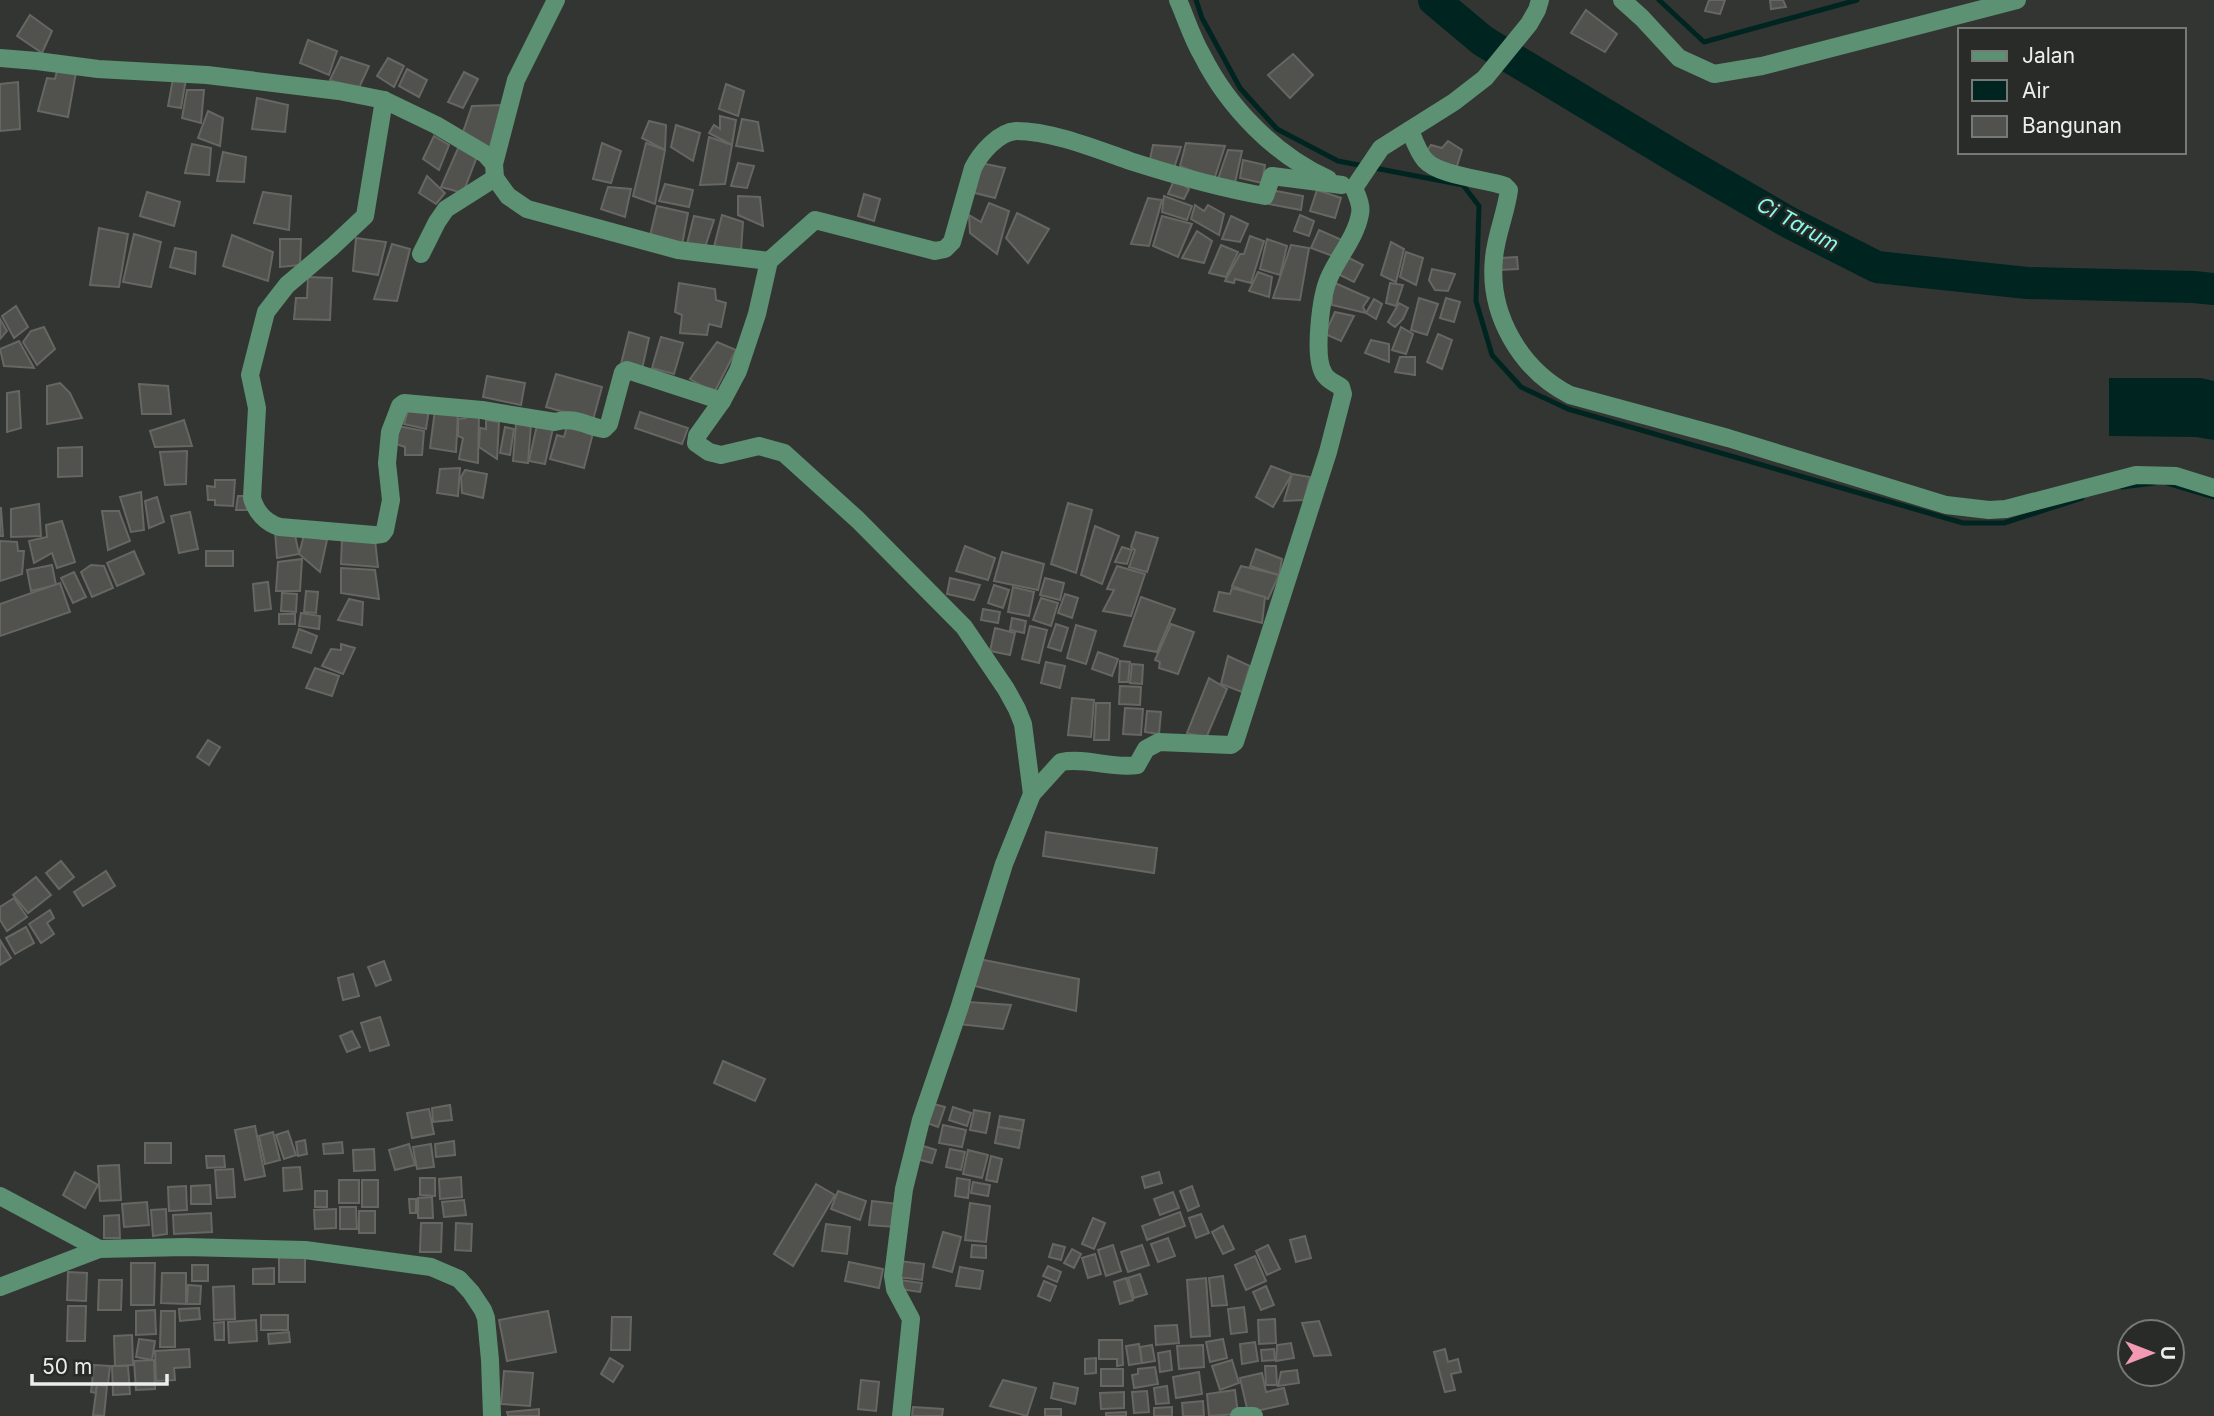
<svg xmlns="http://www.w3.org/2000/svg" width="2214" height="1416" viewBox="0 0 2214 1416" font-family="Inter,sans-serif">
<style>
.water{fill:#002521}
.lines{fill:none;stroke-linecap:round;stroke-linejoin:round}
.stream{stroke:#002521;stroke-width:5}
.river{stroke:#002521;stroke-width:32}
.building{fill:#51514d;stroke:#666662;stroke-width:2}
.minor{stroke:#5c9273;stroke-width:18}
.labels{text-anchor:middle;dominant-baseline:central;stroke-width:5;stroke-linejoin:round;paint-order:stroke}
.water-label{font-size:21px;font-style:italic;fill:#88fbeb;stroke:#292b28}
</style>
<rect width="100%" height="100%" fill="#333532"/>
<polygon class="water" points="2109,378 2201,378 2214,381 2214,440 2196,437 2109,436"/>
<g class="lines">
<g class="stream">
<polyline points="1196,0 1202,18 1240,88 1277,129 1338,161 1463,185 1479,206 1476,301 1492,355 1521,387 1568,409 1963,523 2004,523 2082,498"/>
<polyline points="1659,0 1704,42 1857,0"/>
<polyline points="2167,483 2214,497"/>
<polyline points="2122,487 2154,483"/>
</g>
<polyline class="river" points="1434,0 1483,41 1684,162 1790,223 1877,267 2027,283 2194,287 2214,289"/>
</g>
<g class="building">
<polygon points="1709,0 1725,0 1720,14 1705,11"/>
<polygon points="1770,0 1783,0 1786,7 1771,9"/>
<polygon points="1586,10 1617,34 1605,52 1571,33"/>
<polygon points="30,15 52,31 42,53 17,36"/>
<polygon points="308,40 337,51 329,75 300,63"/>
<polygon points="1293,54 1313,75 1290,98 1268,75"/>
<polygon points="341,57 369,66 358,90 330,80"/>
<polygon points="388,58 404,66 394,87 377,76"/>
<polygon points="58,67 76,72 68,117 38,111 47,78 55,79"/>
<polygon points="407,69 427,80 419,97 399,86"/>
<polygon points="464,72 478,79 463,108 448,102"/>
<polygon points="173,79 186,79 181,108 168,106"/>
<polygon points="18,82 20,129 0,131 0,84"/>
<polygon points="726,84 744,91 738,116 719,109"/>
<polygon points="187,90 204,90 201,123 182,118"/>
<polygon points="257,98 288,105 285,132 252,129"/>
<polygon points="504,105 490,149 463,132 472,106"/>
<polygon points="208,111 223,118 220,146 198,138"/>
<polygon points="720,116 736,120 732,145 709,133 714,125 720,129"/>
<polygon points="742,119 758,122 763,151 736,146"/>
<polygon points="649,121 666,125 665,150 642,138"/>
<polygon points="676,125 700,133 693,161 671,147"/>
<polygon points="434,136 449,145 439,170 423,159"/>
<polygon points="709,137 732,145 725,184 700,185"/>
<polygon points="1448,141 1462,150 1456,169 1425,154 1431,145 1442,148"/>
<polygon points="602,143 621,151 611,183 593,179"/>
<polygon points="646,143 665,150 655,204 633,196"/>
<polygon points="1186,143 1225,146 1214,180 1180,166"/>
<polygon points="192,144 211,148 209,175 185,173"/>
<polygon points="1153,145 1181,147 1174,168 1150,159"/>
<polygon points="459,146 478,154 463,193 441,187"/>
<polygon points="1228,150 1242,151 1235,183 1218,179"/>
<polygon points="223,152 246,157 244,182 217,181"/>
<polygon points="1243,160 1265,165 1262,183 1240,178"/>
<polygon points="738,163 754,166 747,188 731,186"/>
<polygon points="981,163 1005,168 995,198 971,192"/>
<polygon points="427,176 445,193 436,204 419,193"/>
<polygon points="1175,178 1189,189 1184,199 1168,194"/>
<polygon points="665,184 693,190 689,207 659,201"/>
<polygon points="608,187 631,189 625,217 601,209"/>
<polygon points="1271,190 1303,196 1301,210 1269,204"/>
<polygon points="1317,190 1341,198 1335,218 1310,211"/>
<polygon points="147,192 180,202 174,226 140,216"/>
<polygon points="263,192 291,196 289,230 254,223"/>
<polygon points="864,194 880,199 874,221 858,216"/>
<polygon points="738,196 760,197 763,226 738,215"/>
<polygon points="1164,196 1192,206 1187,220 1162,212"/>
<polygon points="1148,198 1162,200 1149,246 1131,244"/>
<polygon points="989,203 1009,211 997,254 970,233 969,215 981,222"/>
<polygon points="1195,205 1204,211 1208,205 1224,214 1219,235 1191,219"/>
<polygon points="657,206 688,213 682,245 650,236"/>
<polygon points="1017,213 1049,229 1028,263 1006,238"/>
<polygon points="722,215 743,222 741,251 714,247"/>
<polygon points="1300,215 1314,221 1309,236 1294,231"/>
<polygon points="694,216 714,220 705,247 687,244"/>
<polygon points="1162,216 1192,224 1178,257 1153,246"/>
<polygon points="1231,216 1248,224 1240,242 1222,239"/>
<polygon points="99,228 128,234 119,287 90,285"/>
<polygon points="1319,230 1342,240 1338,258 1311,248"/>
<polygon points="1197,231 1212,241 1204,263 1182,258"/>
<polygon points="134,234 161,242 151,287 123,282"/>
<polygon points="232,235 273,252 268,281 223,266"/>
<polygon points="1250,236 1264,241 1251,283 1235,279 1234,283 1225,281 1240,254 1244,254"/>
<polygon points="356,238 386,242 378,275 353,271"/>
<polygon points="280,239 301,239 300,265 280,267"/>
<polygon points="1267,239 1287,246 1280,275 1260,269"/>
<polygon points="1391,242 1404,249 1396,282 1381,275"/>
<polygon points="392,244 410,249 397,301 374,299"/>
<polygon points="1221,245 1238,252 1226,277 1209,273"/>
<polygon points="1291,245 1309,248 1300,300 1273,298"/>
<polygon points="175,248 196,252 195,274 170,267"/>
<polygon points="1406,252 1423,258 1416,285 1400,277"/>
<polygon points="1347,257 1363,265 1354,282 1338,274"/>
<polygon points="1517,257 1518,269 1500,270 1500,258"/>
<polygon points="1432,269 1455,274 1448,291 1435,290 1429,280"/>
<polygon points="1258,272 1272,277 1269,297 1249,291"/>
<polygon points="308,277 332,278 330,320 294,319 296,298 307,298"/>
<polygon points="679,283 715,289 716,300 726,303 721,327 709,324 707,335 680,333 682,315 675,312"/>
<polygon points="1335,283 1369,298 1363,307 1366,313 1332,305 1332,293"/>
<polygon points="1390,283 1403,285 1396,306 1386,303"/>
<polygon points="1419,298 1438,304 1427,335 1411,330"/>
<polygon points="1446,298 1460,302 1454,322 1440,318"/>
<polygon points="1374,299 1382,304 1376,319 1366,313"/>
<polygon points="1399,303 1408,308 1403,319 1395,327 1388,322"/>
<polygon points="16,306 28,327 14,338 2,316"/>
<polygon points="1335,312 1354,316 1341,341 1325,334"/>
<polygon points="0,319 7,331 0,339"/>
<polygon points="44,327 55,349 37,365 23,342 31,331"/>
<polygon points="1401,327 1413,334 1406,354 1392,350"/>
<polygon points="629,332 649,338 642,369 621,364"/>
<polygon points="1438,334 1452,340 1442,369 1427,362"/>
<polygon points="661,337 683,343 674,374 652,368"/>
<polygon points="1371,340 1389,344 1389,362 1365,353"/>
<polygon points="19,341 34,368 4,366 0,349"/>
<polygon points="717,342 736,350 714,393 690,379"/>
<polygon points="1400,357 1415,357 1415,375 1395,372"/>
<polygon points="556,374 602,387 593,420 546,407"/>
<polygon points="487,376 525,383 521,405 483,397"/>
<polygon points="60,383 70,393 82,418 47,424 47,386"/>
<polygon points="139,384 168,386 171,414 142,414"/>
<polygon points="19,391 21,428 7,432 7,393"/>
<polygon points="409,408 429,409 426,429 404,424"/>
<polygon points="435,410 458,411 456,452 430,448"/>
<polygon points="466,412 479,414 478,463 459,459 463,438 458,436 458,419 466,418"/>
<polygon points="640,412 688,428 682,444 635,428"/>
<polygon points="184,420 192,446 155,447 150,431"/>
<polygon points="486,420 499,422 497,459 479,447 480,428 486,429"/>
<polygon points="516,424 531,425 528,463 513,461"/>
<polygon points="537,425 553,428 545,464 529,461"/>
<polygon points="398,426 424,431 422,455 405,455 405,447 394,443"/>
<polygon points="567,426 593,433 584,468 550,459 557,435 564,437"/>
<polygon points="505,427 514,429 510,455 500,453"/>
<polygon points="82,447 82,476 58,477 58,448"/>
<polygon points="187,451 186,484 165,485 160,452"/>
<polygon points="1271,466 1292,474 1273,507 1256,497"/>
<polygon points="460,468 458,496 437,493 440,469"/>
<polygon points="465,470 487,474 483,498 462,493 461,477"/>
<polygon points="1292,474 1310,477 1304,500 1284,501"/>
<polygon points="215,480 235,480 233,506 215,505 215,500 208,500 207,486 215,487"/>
<polygon points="141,492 144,530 131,532 120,497"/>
<polygon points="238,496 245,496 248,510 236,510"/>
<polygon points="157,497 164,522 149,528 145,501"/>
<polygon points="1068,503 1092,510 1076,573 1051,564"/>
<polygon points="39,504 41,536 11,537 11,509"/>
<polygon points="0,508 1,508 3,536 0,536"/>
<polygon points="102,511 119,511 130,541 108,550"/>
<polygon points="190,512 198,549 179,553 171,516"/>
<polygon points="62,521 75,562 57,568 52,553 34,563 29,541 47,537 46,525"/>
<polygon points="1095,526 1119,536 1102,584 1081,575"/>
<polygon points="275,531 295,535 299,554 277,558"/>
<polygon points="1136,532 1158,538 1147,572 1129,567 1135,550 1131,547"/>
<polygon points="304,535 327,540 320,572 299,554"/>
<polygon points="342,537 375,540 378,567 341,564"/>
<polygon points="0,541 17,542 18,551 24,551 22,574 0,581"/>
<polygon points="965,546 995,558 988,580 956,571"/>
<polygon points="1122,547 1132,550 1127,564 1115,562"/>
<polygon points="1256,549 1282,559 1279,575 1250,566"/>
<polygon points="134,551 144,574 117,586 107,563"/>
<rect x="206" y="551" width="27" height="15"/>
<polygon points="1002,552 1044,564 1038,590 994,581"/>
<polygon points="302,559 300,591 276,591 278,562"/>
<polygon points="52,565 56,585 31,591 27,570"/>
<polygon points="91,565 104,566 113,588 92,597 81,572"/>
<polygon points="1117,566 1145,574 1131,616 1103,611 1114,590 1107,589"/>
<polygon points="1241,566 1279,575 1268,599 1232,586"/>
<polygon points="341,568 375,570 379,599 341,593"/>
<polygon points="74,572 86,597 73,603 61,578"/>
<polygon points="950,578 980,585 974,600 947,594"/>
<polygon points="1045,578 1064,583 1060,600 1040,595"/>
<polygon points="268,582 271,609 255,611 253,584"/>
<polygon points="60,583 70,612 0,636 0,604"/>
<polygon points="994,585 1009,590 1003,608 988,603"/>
<polygon points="1013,587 1034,592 1029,616 1008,612"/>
<polygon points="1232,588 1265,597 1262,623 1214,611 1219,592 1230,594"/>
<polygon points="306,591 318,592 316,613 304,612"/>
<polygon points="282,593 297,594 296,612 281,611"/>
<polygon points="1065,594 1078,598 1072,618 1058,613"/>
<polygon points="1141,597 1175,609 1157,652 1124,646"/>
<polygon points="1041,598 1058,603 1051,626 1033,620"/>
<polygon points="349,599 363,602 362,625 338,620"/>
<polygon points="983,609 1000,612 998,623 981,620"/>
<polygon points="301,613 320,616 319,629 299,626"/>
<rect x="279" y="614" width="16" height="10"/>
<polygon points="1012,618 1026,621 1024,633 1010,630"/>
<polygon points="1056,624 1068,628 1061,651 1048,647"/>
<polygon points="1171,624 1194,632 1178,674 1159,668 1160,662 1155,660"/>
<polygon points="1076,625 1096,631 1086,664 1067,658"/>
<polygon points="1030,626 1047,630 1039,663 1022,659"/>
<polygon points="995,628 1015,633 1010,655 990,651"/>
<polygon points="299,629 317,636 311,653 293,647"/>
<polygon points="341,644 355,648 343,674 322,666 331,649 341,650"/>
<polygon points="1098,652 1118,659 1112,676 1092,669"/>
<polygon points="1228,656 1250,666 1242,692 1221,684"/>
<polygon points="1120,661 1130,662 1128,682 1119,682"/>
<polygon points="1046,662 1065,666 1060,688 1041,683"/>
<polygon points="1132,664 1143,665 1142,684 1130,683"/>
<polygon points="315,668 339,676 332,696 306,688"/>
<polygon points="1209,678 1227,689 1206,738 1187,733"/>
<polygon points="1120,686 1141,687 1140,705 1119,704"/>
<polygon points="1072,698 1094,700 1091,737 1068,735"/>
<polygon points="1096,703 1110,703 1109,740 1094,740"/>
<polygon points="1125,708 1143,709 1141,735 1123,734"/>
<polygon points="1147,711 1161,712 1159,734 1145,732"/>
<polygon points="208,740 220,747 209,765 197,757"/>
<polygon points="1046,832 1157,848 1154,873 1043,856"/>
<polygon points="61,861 74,877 59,889 46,873"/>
<polygon points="106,871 115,886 83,906 74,892"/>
<polygon points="36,877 51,895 28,913 13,895"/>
<polygon points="14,898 27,917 7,931 0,920 0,907"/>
<polygon points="50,910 54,918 47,923 54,934 41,943 29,924"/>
<polygon points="26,927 34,943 15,954 6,938"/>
<polygon points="0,940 11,958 0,965"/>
<polygon points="979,959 1079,979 1076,1011 971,985"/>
<polygon points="384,961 391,980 376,986 368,967"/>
<polygon points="353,974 359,996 343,1000 338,978"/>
<polygon points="968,1002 1011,1005 1003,1029 958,1024"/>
<polygon points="380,1017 389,1045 370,1051 361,1023"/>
<polygon points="352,1031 360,1047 347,1052 340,1036"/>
<polygon points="723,1061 765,1079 755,1101 714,1083"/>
<polygon points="930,1103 945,1107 938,1127 924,1122"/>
<polygon points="450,1105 452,1120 433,1122 432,1108"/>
<polygon points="953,1107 971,1113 967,1126 949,1120"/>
<polygon points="429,1109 434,1134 412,1138 407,1113"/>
<polygon points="974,1110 990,1113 986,1133 970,1130"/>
<polygon points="1000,1116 1024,1120 1022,1131 998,1127"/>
<polygon points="943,1125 966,1130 962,1147 939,1143"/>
<polygon points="255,1126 265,1176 245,1180 235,1130"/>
<polygon points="998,1127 1022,1131 1019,1148 995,1143"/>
<polygon points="288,1131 296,1155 284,1159 276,1135"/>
<polygon points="273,1132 280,1160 265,1164 259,1136"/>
<polygon points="305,1140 307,1154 298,1156 296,1142"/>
<polygon points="454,1141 455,1155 436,1157 435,1144"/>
<polygon points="342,1142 343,1153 324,1154 323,1144"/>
<rect x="145" y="1143" width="26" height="20"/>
<polygon points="409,1144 415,1165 395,1170 389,1150"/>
<polygon points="431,1144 434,1167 417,1169 413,1147"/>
<polygon points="920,1145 936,1150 932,1163 916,1159"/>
<polygon points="374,1149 375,1170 354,1171 353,1150"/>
<polygon points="950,1149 965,1152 961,1170 946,1167"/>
<polygon points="968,1150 988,1155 982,1178 963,1174"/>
<polygon points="206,1156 224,1156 225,1167 207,1168"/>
<polygon points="991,1156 1002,1159 997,1182 986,1180"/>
<polygon points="119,1165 121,1200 100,1201 98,1166"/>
<polygon points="300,1167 302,1189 284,1191 283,1168"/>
<polygon points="233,1169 235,1197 217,1198 215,1170"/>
<polygon points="75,1172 98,1185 85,1208 63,1195"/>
<polygon points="1159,1172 1162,1183 1145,1188 1142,1177"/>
<polygon points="461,1177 462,1197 440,1199 439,1179"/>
<polygon points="420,1178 435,1178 435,1196 420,1195"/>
<polygon points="957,1178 970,1180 968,1198 955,1196"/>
<rect x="339" y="1180" width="20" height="23"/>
<rect x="362" y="1180" width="16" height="27"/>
<polygon points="973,1182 990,1185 988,1196 971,1193"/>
<polygon points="816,1184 835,1195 793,1266 774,1254"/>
<polygon points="210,1185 211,1204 191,1204 191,1186"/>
<polygon points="186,1186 187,1210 169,1211 168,1187"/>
<polygon points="1192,1186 1199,1206 1188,1211 1180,1191"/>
<rect x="315" y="1191" width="12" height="16"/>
<polygon points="838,1191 866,1201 860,1220 831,1209"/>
<polygon points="1173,1192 1179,1208 1160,1215 1154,1199"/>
<polygon points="432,1197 433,1218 418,1218 418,1198"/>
<polygon points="409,1199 416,1199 416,1213 410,1213"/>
<polygon points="464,1200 466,1215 444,1217 442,1202"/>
<polygon points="872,1201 897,1204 895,1227 869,1225"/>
<polygon points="147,1202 149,1225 124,1227 122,1204"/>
<polygon points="970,1203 990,1206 986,1242 965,1240"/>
<polygon points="340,1207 356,1207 357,1229 340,1229"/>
<polygon points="166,1209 167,1234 153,1236 151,1210"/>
<polygon points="336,1209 336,1228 315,1229 314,1210"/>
<rect x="359" y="1211" width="16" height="22"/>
<polygon points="1180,1212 1185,1226 1147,1240 1142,1226"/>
<polygon points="211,1213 212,1232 174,1234 173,1215"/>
<polygon points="1201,1214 1209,1233 1196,1238 1189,1218"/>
<polygon points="119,1215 120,1238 104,1238 104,1216"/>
<polygon points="1093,1218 1105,1223 1094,1249 1082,1244"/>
<polygon points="421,1223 442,1223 441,1252 420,1252"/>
<polygon points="456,1223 472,1224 471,1251 455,1250"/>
<polygon points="826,1224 850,1227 847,1254 822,1251"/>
<polygon points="1223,1226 1234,1249 1223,1254 1212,1232"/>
<polygon points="943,1232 961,1237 952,1272 933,1267"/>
<polygon points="1305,1236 1311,1258 1296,1262 1290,1240"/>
<polygon points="1168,1238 1175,1256 1158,1262 1151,1244"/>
<polygon points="1053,1244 1065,1247 1061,1260 1049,1257"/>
<polygon points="972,1245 986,1246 986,1258 971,1257"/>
<polygon points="1113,1245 1121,1271 1106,1276 1098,1250"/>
<polygon points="1142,1245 1149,1265 1128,1272 1121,1252"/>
<polygon points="1268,1245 1280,1269 1267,1275 1256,1251"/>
<polygon points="1072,1249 1081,1254 1074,1268 1064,1263"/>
<polygon points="1095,1254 1101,1274 1088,1278 1082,1258"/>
<polygon points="1255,1256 1266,1281 1246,1290 1235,1265"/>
<polygon points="279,1257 305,1258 305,1282 279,1282"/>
<polygon points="899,1261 924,1264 922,1280 897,1277"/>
<polygon points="849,1262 883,1269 879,1288 845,1281"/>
<polygon points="131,1263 155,1263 154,1305 131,1305"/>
<rect x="192" y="1265" width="16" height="16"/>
<polygon points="1048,1266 1061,1272 1057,1282 1043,1276"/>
<polygon points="960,1267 983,1271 980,1289 956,1286"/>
<polygon points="274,1268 274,1284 253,1284 253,1269"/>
<polygon points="68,1272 87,1273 86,1301 67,1300"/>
<polygon points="162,1273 186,1273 186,1304 161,1303"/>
<polygon points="1140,1274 1147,1294 1134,1298 1128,1278"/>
<polygon points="1223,1276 1227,1305 1212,1306 1209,1278"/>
<polygon points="1126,1278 1133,1300 1120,1304 1114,1282"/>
<polygon points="1206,1278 1210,1336 1191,1337 1187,1280"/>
<polygon points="99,1280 122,1280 121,1310 98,1310"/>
<polygon points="900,1280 922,1283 920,1292 899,1289"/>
<polygon points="1044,1281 1056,1286 1050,1301 1038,1296"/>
<polygon points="188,1285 201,1286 200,1304 187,1304"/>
<polygon points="234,1286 235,1319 214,1320 213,1287"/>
<polygon points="1266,1286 1274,1305 1261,1310 1253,1292"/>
<polygon points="68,1306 86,1306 85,1341 67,1341"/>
<polygon points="1244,1307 1247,1332 1231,1334 1228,1309"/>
<polygon points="199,1308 200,1319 180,1321 179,1309"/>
<polygon points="155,1310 156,1334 136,1335 136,1311"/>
<polygon points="161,1311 175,1311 175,1347 160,1347"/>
<polygon points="548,1311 556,1352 507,1361 499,1320"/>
<rect x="261" y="1315" width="27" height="15"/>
<polygon points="612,1317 631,1317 630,1350 611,1350"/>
<polygon points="1275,1319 1276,1343 1259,1344 1258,1320"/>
<polygon points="256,1320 257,1341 229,1343 228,1322"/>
<polygon points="1319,1321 1331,1355 1314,1356 1302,1323"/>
<polygon points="224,1322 224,1340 215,1340 214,1323"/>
<polygon points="1177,1325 1179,1343 1156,1345 1155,1326"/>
<polygon points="289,1332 290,1342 269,1344 268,1334"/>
<polygon points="132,1335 133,1365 115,1366 114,1336"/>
<polygon points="139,1339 155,1341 152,1360 136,1357"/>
<polygon points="1223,1339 1227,1358 1210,1362 1206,1342"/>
<polygon points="1099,1340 1122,1340 1123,1365 1117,1366 1117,1359 1099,1359"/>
<polygon points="1255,1342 1258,1361 1242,1364 1240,1344"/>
<polygon points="1291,1343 1294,1358 1276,1361 1277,1345"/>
<polygon points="1139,1344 1142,1363 1129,1365 1126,1346"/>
<polygon points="1152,1345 1155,1361 1142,1363 1140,1347"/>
<polygon points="1203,1345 1204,1367 1179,1369 1177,1346"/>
<polygon points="189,1349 190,1367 174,1368 175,1380 156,1381 155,1351"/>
<polygon points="1274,1349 1275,1360 1262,1361 1261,1350"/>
<polygon points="1445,1349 1448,1362 1458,1359 1461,1372 1451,1374 1455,1390 1445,1392 1434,1352"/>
<polygon points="1170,1351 1172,1370 1160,1372 1158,1353"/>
<polygon points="610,1358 623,1366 613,1382 601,1374"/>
<polygon points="1096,1358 1096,1373 1085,1374 1085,1359"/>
<polygon points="154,1360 155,1389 136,1390 134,1361"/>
<polygon points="1232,1360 1239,1383 1220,1390 1212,1366"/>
<polygon points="94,1365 110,1366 108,1384 97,1383 96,1393 91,1392"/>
<polygon points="112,1366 128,1366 130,1394 113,1395"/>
<polygon points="1265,1366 1276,1366 1277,1385 1266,1385"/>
<polygon points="1155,1367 1158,1384 1134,1388 1132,1375 1138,1374 1138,1369"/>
<rect x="1101" y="1369" width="22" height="17"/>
<polygon points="1297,1370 1299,1383 1278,1386 1281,1372"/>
<polygon points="504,1371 533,1373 530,1406 501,1404"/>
<polygon points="1199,1372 1202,1394 1176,1398 1173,1377"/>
<polygon points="1262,1373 1266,1392 1284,1388 1288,1404 1248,1413 1240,1378"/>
<polygon points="861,1380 879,1382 876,1411 858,1409"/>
<polygon points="1003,1380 1036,1388 1027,1416 990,1406"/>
<polygon points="1054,1383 1078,1388 1075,1404 1051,1398"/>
<polygon points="97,1385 107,1386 104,1416 93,1415"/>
<polygon points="1167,1386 1169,1403 1156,1404 1154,1388"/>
<polygon points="1235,1390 1238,1414 1209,1416 1207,1394"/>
<polygon points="1147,1391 1149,1412 1134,1413 1132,1392"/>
<polygon points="1124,1392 1124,1408 1101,1409 1100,1393"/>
<polygon points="1203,1401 1204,1416 1183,1416 1182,1403"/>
<polygon points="913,1407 943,1409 942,1416 912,1416"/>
<polygon points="1172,1407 1172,1416 1154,1416 1154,1408"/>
<polygon points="539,1409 539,1416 508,1416 507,1412"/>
<rect x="1045" y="1409" width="16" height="7"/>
<polygon points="1126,1412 1126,1416 1106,1416 1106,1413"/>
</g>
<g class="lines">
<g class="minor">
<path d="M1178,0C1186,18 1192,38 1202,55C1228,107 1275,155 1328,179"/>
<polyline points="1622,0 1642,18 1679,58 1714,74 1762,66 2017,0"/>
<polyline points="0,58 37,61 98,69 207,75 339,91 384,100 436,125 485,154 494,164 495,178 508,196 527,209 678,250 769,261"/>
<path d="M384,100L365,216L332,247L287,285L266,312L250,375L257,408L252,498C256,512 266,523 280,527L374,535L382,534L385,530L391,500L387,463L390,432L400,406L404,403L482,410L555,422C574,416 586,426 604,429L609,424L623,372L627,370L722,401"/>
<path d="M1410,130C1414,140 1418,152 1425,160C1439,176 1485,179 1505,186L1509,190C1506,213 1496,235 1494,258C1488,315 1521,370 1570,395L1728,438L1946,505L1989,510L2006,509L2136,475L2176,476L2214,488"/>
<polyline points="494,164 516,80 556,0"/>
<polyline points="1354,188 1381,148 1454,102 1485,78 1529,24 1537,10 1540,0"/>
<polyline points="421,254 437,222 446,209 495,178"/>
<path d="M1032,794L1023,724L1017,709L1006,689L964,627L858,520L784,453L759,446L721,455L709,452L696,443L697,436L722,401L738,371L757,314L769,261L815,220L935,251L945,249L952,242L973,168C980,154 998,132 1016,131C1052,131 1096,149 1130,161C1174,175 1219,188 1265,196L1272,176L1342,185"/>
<polyline points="0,1196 99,1249"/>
<polyline points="0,1287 99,1249 185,1247 305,1250 431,1267 459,1279 471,1292 483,1310 486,1318 490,1360 492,1416"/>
<path d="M901,1416L911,1319L895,1289L893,1276L904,1189L921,1120L959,1009L1004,864L1032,794L1061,762C1086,757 1112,769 1137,765L1146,749L1159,742L1231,745L1235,742L1328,452L1343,394L1341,387C1335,383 1327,380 1324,374C1313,357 1321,296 1329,278C1338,257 1356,237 1360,214C1362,205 1357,196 1354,188"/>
<polyline points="1239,1416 1254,1416"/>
</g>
</g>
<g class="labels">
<g class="water-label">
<text transform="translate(1798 224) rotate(29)">Ci Tarum</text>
</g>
</g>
<rect x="1958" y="28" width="228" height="126" fill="#292b28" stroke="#777976" stroke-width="2"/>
<rect x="1972" y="51" width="35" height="10" fill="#5c9273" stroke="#777976" stroke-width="2"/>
<text x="2022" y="63" font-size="21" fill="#eceeec">Jalan</text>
<rect x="1972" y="80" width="35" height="21" fill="#002521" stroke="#777976" stroke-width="2"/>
<text x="2022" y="98" font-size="21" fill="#eceeec">Air</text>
<rect x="1972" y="116" width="35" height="21" fill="#51514d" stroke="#777976" stroke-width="2"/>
<text x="2022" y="133" font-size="21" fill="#eceeec">Bangunan</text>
<g transform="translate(2151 1353) rotate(90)"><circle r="33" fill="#292b28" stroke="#777976" stroke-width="2"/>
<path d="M0-5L12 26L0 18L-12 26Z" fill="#f19ab1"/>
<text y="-10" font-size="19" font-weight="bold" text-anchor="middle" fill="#eceeec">U</text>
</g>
<path d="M32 1374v10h135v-10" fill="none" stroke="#eceeec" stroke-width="3.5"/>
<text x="42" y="1374" font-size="21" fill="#eceeec" stroke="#292b28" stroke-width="5" paint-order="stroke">50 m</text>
</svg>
